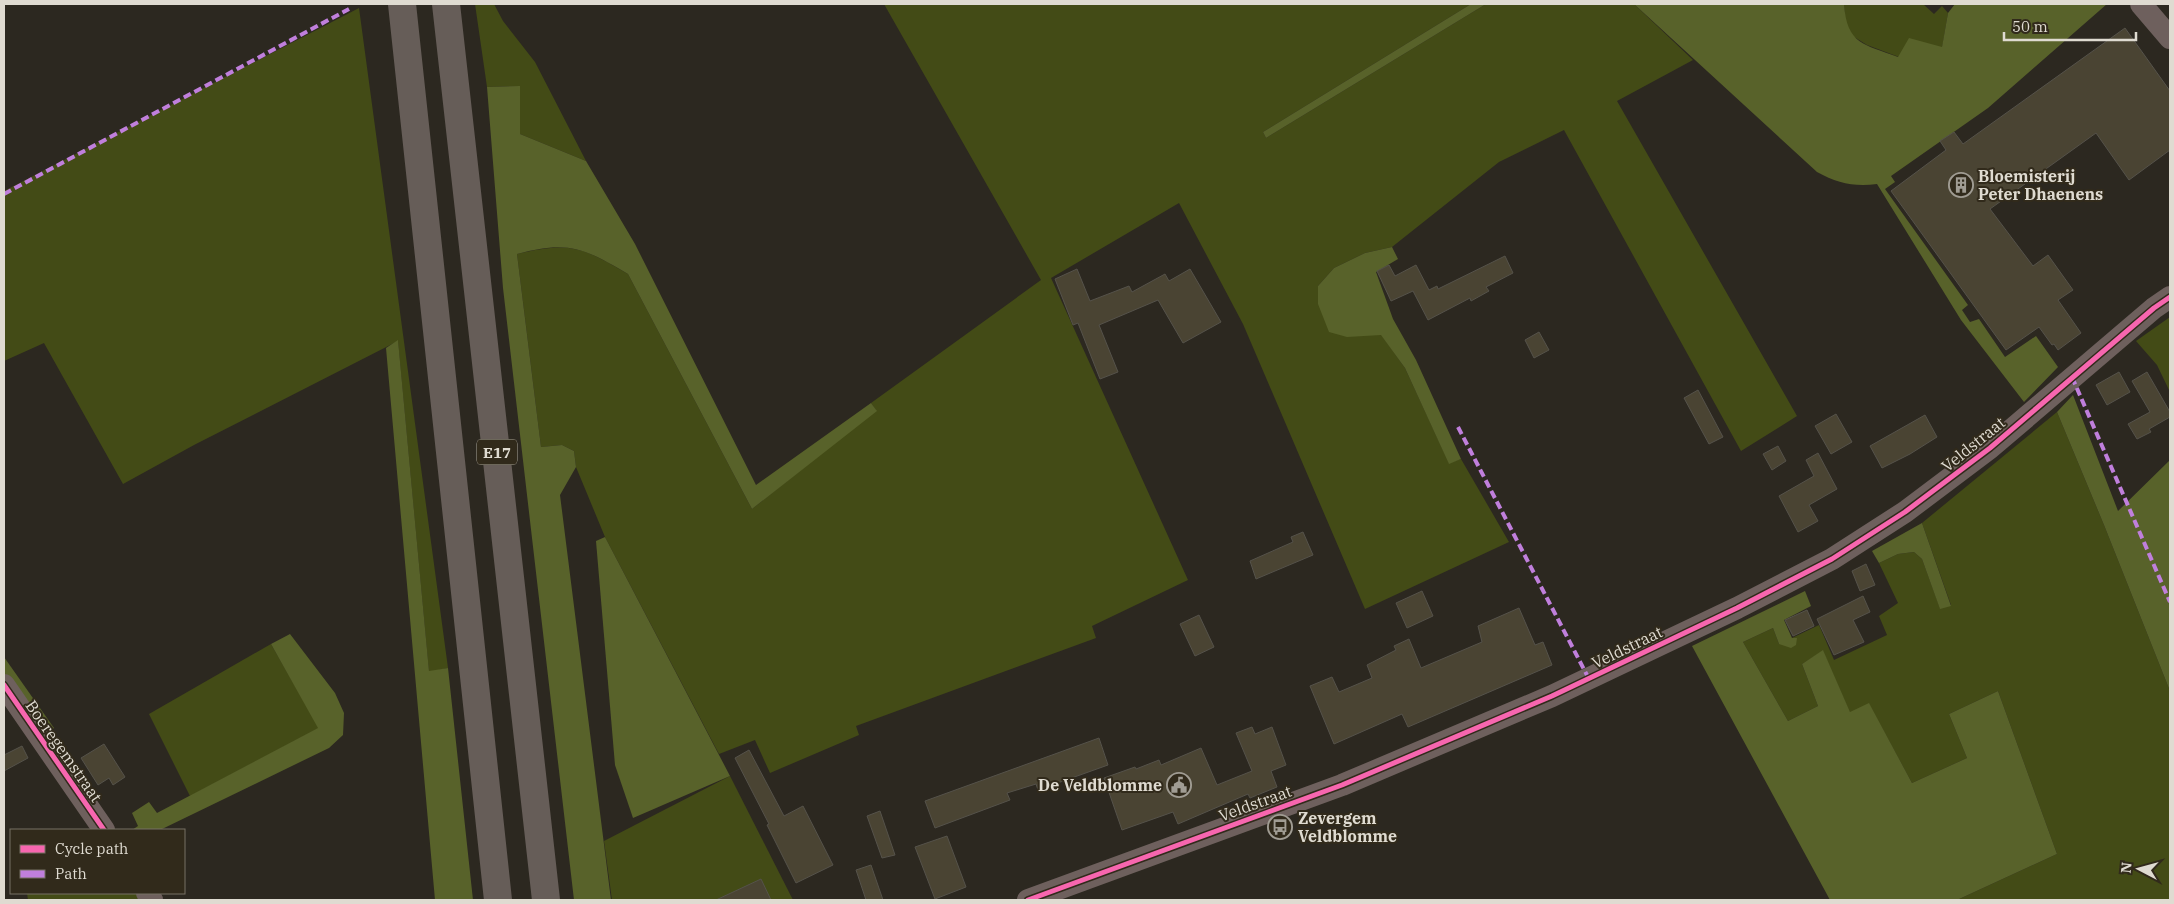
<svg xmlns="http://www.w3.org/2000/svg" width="2174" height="904" viewBox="0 0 2174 904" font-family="'IBM Plex Serif',serif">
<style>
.green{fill:#434b16}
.forest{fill:#58622a}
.building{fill:#4a4433;stroke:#55524a}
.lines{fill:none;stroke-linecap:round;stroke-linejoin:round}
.minor{stroke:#6e605d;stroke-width:22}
.highway{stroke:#665d58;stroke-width:28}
.quiet{stroke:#c07fdc;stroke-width:4;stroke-dasharray:8 4;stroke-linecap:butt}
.cycleway-casing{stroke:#312a1b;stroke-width:8}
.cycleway{stroke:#f766af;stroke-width:5}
.labels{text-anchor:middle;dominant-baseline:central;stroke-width:4;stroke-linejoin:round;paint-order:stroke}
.shield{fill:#312a1b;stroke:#aba69a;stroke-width:1}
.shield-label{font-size:15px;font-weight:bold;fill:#dfdbd1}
.poi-label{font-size:16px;font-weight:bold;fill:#dfdbd1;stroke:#312a1b;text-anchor:start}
.street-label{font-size:16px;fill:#dfdbd1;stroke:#312a1b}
</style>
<rect width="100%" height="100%" fill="#2c2820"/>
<g class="green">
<polygon points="475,4 494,4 503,21 535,62 586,161 520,134 520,86 487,87"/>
<path d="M884,4H1471L1263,132L1266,138L1486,4H1634L1693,60L1617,101L1797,416L1741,451L1564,130L1499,162L1392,247L1365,253L1334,268L1318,286L1370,335L1381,334L1405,368L1449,463L1461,459L1509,542L1365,609L1243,324L1179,203L1051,278L1188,580L1092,626L1096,638L856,726L859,735L770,773L755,740L719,754L605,537L576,467L574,451L562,445L541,447L517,254C570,241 582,247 628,274L752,509L876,410L871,403L1041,280Z"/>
<polygon points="1844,4 1923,4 1934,14 1942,6 1948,13 1942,48 1899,57 1867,45 1851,35 1845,22"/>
<polygon points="359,8 448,668 429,672 398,341 194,445 123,484 44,343 4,361 4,191"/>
<polygon points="2170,317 2170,392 2157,365 2136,341"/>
<polygon points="2057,412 2104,525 2170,691 2170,900 1957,900 2057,854 1998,691 1949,714 1967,758 1912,783 1869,704 1850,713 1823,651 1802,664 1818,706 1788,721 1743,642 1773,628 1779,644 1797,638 1792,638 1819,625 1834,660 1887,635 1879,616 1898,603 1879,563 1898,554 1914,552 1922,559 1940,608 1951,605 1922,523"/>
<polygon points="271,644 319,728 190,796 149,714"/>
<polygon points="730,776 793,900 612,900 604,841"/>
<polygon points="27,893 139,893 143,900 28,900"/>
</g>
<g class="forest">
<polygon points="1471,4 1486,4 1266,138 1263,132"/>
<path d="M1634,4H1844C1847,45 1864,44 1898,57L1909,38L1942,47L1948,13L1955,4H2107L1988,108L1891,176L1895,182L1885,189L1968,305L1962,310L1970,322L1979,319L2005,357L2036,336L2058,367L2024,402L1961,320L1877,184C1854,187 1837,183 1817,172Z"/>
<path d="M520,86V134L586,161L635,244L756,485L871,403L877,411L752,509L628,274C584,248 568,240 517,254L541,447L562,445L574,451L576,467L560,495L611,900H574L503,288L487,87Z"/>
<polygon points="1392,247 1398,259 1376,272 1393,319 1416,360 1461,459 1449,464 1405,368 1381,335 1347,337 1329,332 1318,304 1318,286 1334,268 1365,253"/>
<polygon points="398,340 429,671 448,668 473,900 435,900 386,348"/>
<polygon points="2073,395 2118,511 2170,460 2170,691 2104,525 2057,412"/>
<polygon points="1922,523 1951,606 1940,609 1922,559 1914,552 1898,554 1879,563 1872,551"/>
<polygon points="605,537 730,776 633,818 615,765 596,541"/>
<polygon points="1805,591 1811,606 1784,620 1792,638 1797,638 1796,645 1791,648 1779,644 1773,628 1743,642 1788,721 1818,706 1802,664 1823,650 1850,712 1869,703 1912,783 1967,758 1949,714 1998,691 2057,854 1957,900 1830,900 1692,646"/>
<polygon points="290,634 335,693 344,713 343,735 329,748 160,830 132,830 138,826 132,813 149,802 157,813 318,728 271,644"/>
<polygon points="4,657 54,728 33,743 4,703"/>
</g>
<g class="building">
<polygon points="2125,28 2170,91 2170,150 2129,180 2096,133 1990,209 2033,266 2048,255 2073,290 2058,300 2081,333 2058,350 2054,344 2052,345 2039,327 2006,350 1891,191 1946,150 1940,141 1954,132 1963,144"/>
<polygon points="1505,256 1513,273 1486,287 1489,291 1471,301 1470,298 1428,320 1413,291 1391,301 1377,271 1389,265 1395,276 1416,265 1429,290 1437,286 1438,289"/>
<polygon points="1077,269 1090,301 1129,286 1132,292 1165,274 1169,281 1190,269 1221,322 1183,343 1158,300 1099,325 1118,372 1100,379 1078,323 1073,325 1055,279"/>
<polygon points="1539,332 1549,350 1534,358 1525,340"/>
<polygon points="2119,372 2130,392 2107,405 2096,385"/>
<polygon points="2147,372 2170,412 2170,417 2149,429 2151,432 2137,439 2128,424 2150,412 2132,381"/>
<polygon points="1698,390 1723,437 1709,444 1684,398"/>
<polygon points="1836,414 1852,442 1831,454 1815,426"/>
<polygon points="1925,415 1937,437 1910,454 1882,468 1870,446"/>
<polygon points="1778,446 1786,461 1772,470 1763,454"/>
<polygon points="1818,453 1837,489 1809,505 1818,521 1798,532 1779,496 1814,476 1806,460"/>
<polygon points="1303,532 1313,555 1256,579 1250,561 1293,542 1291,537"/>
<polygon points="1866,564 1875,585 1860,591 1852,571"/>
<polygon points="1422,591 1433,616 1407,628 1396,603"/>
<polygon points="1863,596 1870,612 1853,620 1864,642 1834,655 1817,619"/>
<polygon points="1519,608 1535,645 1543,642 1552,665 1408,727 1402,714 1334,744 1310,686 1332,677 1339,692 1372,678 1367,665 1396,650 1394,646 1409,639 1421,668 1482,642 1478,626"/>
<polygon points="1807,610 1814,626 1793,636 1785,620"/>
<polygon points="1199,615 1214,647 1195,656 1180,624"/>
<polygon points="1252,727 1255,734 1272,727 1286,765 1271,771 1277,787 1250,798 1248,794 1178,824 1173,812 1122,830 1104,778 1135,767 1136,769 1159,760 1161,765 1201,748 1217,785 1252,771 1236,733"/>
<polygon points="1099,738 1108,765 1038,790 1036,784 1007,793 1010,800 935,828 925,801"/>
<polygon points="104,744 125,777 113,785 109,778 98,785 81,758"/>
<polygon points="22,746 28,758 4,771 4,755"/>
<polygon points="749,750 784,816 803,806 833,865 796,883 767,825 769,824 735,758"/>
<polygon points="880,811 895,855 882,858 867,816"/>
<polygon points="947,836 966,887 935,899 915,847"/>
<polygon points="871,865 883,900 866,900 856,870"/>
<polygon points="761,879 771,900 716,900"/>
</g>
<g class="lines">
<g class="minor">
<polyline points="2141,4 2170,38"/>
<polyline points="4,685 104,830"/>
<polyline points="147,893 152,900"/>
<polyline points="1028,900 1342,785 1552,696 1737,608 1832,559 1905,512 1990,448 2154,308 2170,297"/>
</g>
<g class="highway">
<polyline points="402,4 498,900"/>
<polyline points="446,4 546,900"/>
</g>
<g class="quiet">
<polyline points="4,194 349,9"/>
<polyline points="2072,377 2170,602"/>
<polyline points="1458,427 1589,679"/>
</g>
<defs>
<g id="cycleway">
<polyline points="4,685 104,830"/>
<polyline points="1028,900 1342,785 1552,696 1737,608 1832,559 1905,512 1990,448 2154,308 2170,297"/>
</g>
</defs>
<use href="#cycleway" class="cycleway-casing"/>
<use href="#cycleway" class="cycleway"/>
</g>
<defs>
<symbol id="building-ring" viewBox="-11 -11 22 22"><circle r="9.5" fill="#312a1b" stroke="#a09c93" stroke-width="1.5"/><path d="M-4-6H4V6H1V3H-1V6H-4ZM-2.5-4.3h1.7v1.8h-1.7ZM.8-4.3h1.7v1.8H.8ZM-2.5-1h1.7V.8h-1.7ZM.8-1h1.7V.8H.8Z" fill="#a09c93"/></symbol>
<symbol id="civic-ring" viewBox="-11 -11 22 22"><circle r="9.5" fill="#312a1b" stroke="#a09c93" stroke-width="1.5"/><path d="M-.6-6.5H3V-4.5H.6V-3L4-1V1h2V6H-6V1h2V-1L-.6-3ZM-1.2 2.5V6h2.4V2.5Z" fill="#a09c93"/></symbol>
<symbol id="bus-ring" viewBox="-11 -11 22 22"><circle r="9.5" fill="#312a1b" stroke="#a09c93" stroke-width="1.5"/><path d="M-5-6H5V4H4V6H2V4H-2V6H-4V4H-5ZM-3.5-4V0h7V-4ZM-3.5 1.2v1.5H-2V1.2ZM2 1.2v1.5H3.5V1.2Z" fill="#a09c93"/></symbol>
</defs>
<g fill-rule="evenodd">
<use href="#building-ring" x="1947" y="171" width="28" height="28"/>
<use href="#civic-ring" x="1165" y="771" width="28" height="28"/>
<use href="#bus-ring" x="1266" y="813" width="28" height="28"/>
</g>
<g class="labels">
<rect class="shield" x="477" y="439.5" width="40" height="25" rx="4"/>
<g class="shield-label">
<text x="497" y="452">E17</text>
</g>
<g class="poi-label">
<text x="1978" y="176">Bloemisterij<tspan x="1978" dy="18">Peter Dhaenens</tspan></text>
<text x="1162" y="785" text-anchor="end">De Veldblomme</text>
<text x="1298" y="818">Zevergem<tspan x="1298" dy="18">Veldblomme</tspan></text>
</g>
<g class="street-label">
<text transform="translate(1973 444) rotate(-39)">Veldstraat</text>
<text transform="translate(1627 647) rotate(-26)">Veldstraat</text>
<text transform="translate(64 751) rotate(55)">Boeregemstraat</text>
<text transform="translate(1255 803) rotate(-20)">Veldstraat</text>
</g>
</g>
<rect width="2174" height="904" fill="none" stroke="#dfdbd1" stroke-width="10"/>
<rect x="10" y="829" width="175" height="65" fill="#312a1b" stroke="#777164"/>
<rect x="20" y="845" width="25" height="8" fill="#f766af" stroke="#777164"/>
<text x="55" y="854" font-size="15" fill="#dfdbd1">Cycle path</text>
<rect x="20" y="870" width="25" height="8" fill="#c07fdc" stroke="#777164"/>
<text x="55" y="879" font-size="15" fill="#dfdbd1">Path</text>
<g transform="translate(2139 869) rotate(276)" stroke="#312a1b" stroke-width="4" paint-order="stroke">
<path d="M0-4L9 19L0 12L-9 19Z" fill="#dfdbd1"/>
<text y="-8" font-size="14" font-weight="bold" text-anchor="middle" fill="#dfdbd1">N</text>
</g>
<path d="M2004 32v8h132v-8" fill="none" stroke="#dfdbd1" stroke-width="2.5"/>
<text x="2012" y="32" font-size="15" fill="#dfdbd1" stroke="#312a1b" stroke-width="4" paint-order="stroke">50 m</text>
</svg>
